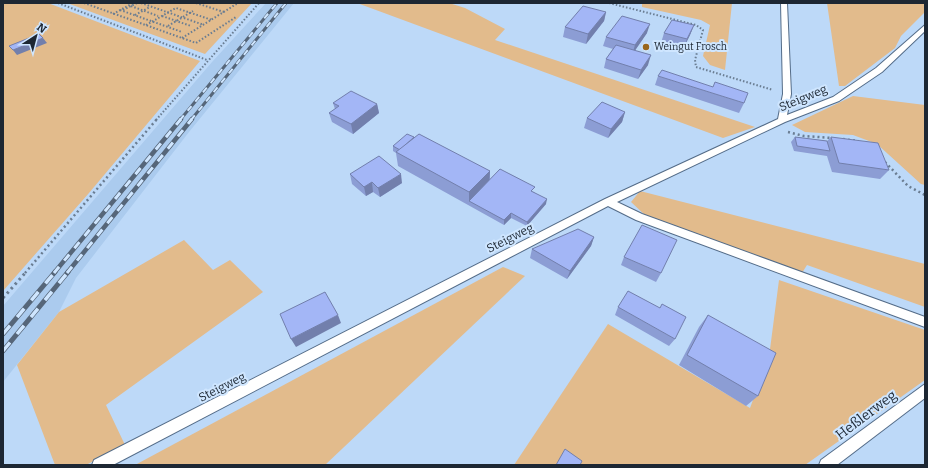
<svg xmlns="http://www.w3.org/2000/svg" width="928" height="468" viewBox="0 0 928 468" font-family="Bitter,serif">
<style>
.built{fill:#abcbee}
.green{fill:#e2bb8c}
.lines{fill:none;stroke-linecap:round;stroke-linejoin:round}
.service-casing{stroke:#546c88;stroke-width:2}
.path-far2{stroke:#6a7d92;stroke-width:2;stroke-dasharray:1.5 2;stroke-linecap:butt}
.path-far1{stroke:#6a7d92;stroke-width:2.5;stroke-dasharray:2 3;stroke-linecap:butt}
.path{stroke:#6a7d92;stroke-width:3;stroke-dasharray:2.5 3.5;stroke-linecap:butt}
.service{fill:#fff;fill-rule:evenodd}
.rail-far2-casing{stroke:#566679;stroke-width:3}
.rail-far1-casing{stroke:#566679;stroke-width:4.5}
.rail-casing{stroke:#566679;stroke-width:5}
.rail-far2{stroke:#cfe6ff;stroke-width:2;stroke-dasharray:6;stroke-linecap:butt}
.rail-far1{stroke:#cfe6ff;stroke-width:3;stroke-dasharray:8;stroke-linecap:butt}
.rail{stroke:#cfe6ff;stroke-width:3.5;stroke-dasharray:11;stroke-linecap:butt}
.wall{fill:#8c9dd4}
.shaded-wall{fill:#727fac}
.building{fill:#a3b6f6;stroke:#727fac}
.poi-dot{fill:#99661b;stroke:#cfe6ff;stroke-width:1.5}
.labels{text-anchor:middle;dominant-baseline:central;stroke-width:4;stroke-linejoin:round;paint-order:stroke}
.far-poi-label{font-size:10px;fill:#1d2733;stroke:#cfe6ff;text-anchor:start}
.street-label{font-size:12px;fill:#1d2733;stroke:#cfe6ff}
.near-street-label{font-size:14px;fill:#1d2733;stroke:#cfe6ff}
</style>
<rect width="100%" height="100%" fill="#bdd9f8"/>
<polygon class="built" points="266,3 294,3 189,132 76,278 59,312 3,382 3,306 212,62"/>
<g class="green">
<polygon points="3,3 48,3 200,61 89,193 3,291"/>
<polygon points="67,3 252,3 205,54"/>
<polygon points="357,3 449,3 465,8 505,29 495,40 755,127 723,138"/>
<polygon points="642,3 732,3 725,70 710,65 703,56 710,25 701,20 642,7"/>
<polygon points="827,3 925,3 925,12 901,36 895,48 845,86 839,86"/>
<polygon points="853,96 925,105 925,185 921,184 877,144 853,135 805,132 792,125"/>
<polygon points="640,191 925,264 925,307 807,265 802,273 646,216 631,202"/>
<polygon points="184,240 213,270 230,260 263,292 106,405 125,445 86,465 55,465 17,365 59,312"/>
<polygon points="503,267 525,276 325,465 135,465"/>
<polygon points="779,280 925,330 925,380 805,465 514,465 608,324 750,408 769,357"/>
</g>
<g class="lines">
<defs>
<g id="service">
<polygon points="781,3 787,3 791,94 787,115 833,97 876,68 925,25 925,31 882,72 839,101 785,122 617,202 642,214 925,317 925,327 636,220 608,206 113,465 92,465 94,460 605,199 778,119 783,94"/>
<polygon points="925,384 925,398 837,465 819,465 821,460"/>
</g>
</defs>
<use href="#service" class="service-casing"/>
<g class="path-far2">
<polyline points="58,3 207,60"/>
<polyline points="84,3 196,43 236,17"/>
<polyline points="141,3 204,25"/>
<polyline points="196,3 224,12"/>
<polyline points="609,3 696,25 703,30 695,60 696,67 773,90"/>
<polyline points="131,6 158,16"/>
<polyline points="120,10 182,32"/>
<polyline points="123,10 137,3"/>
<polyline points="113,14 133,3"/>
<polyline points="135,15 150,7"/>
<polyline points="162,16 191,26"/>
<polyline points="146,25 176,8 212,20"/>
<polyline points="168,26 193,11"/>
<polyline points="182,38 238,3"/>
<polyline points="156,120 259,3"/>
</g>
<g class="path-far1">
<polyline points="788,132 804,136 832,138"/>
<polyline points="843,139 858,141"/>
<polyline points="885,162 908,186 925,195"/>
<polyline points="25,273 157,119"/>
</g>
<polyline class="path" points="3,298 26,272"/>
<use href="#service" class="service"/>
<defs>
<g id="rail-far2">
<polyline points="180,120 277,3"/>
<polyline points="191,120 286,3"/>
</g>
<g id="rail-far1">
<polyline points="54,273 181,119"/>
<polyline points="67,273 192,119"/>
</g>
<g id="rail">
<polyline points="3,334 55,272"/>
<polyline points="3,351 68,272"/>
</g>
</defs>
<use href="#rail-far2" class="rail-far2-casing"/>
<use href="#rail-far1" class="rail-far1-casing"/>
<use href="#rail" class="rail-casing"/>
<use href="#rail-far2" class="rail-far2"/>
<use href="#rail-far1" class="rail-far1"/>
<use href="#rail" class="rail"/>
</g>
<g class="wall">
<polygon points="606,12 604,21 586,44 563,37 565,27"/>
<polygon points="694,25 690,35 683,49 661,43 664,33"/>
<polygon points="647,33 635,50 648,65 638,79 604,68 606,59 613,49 603,46 606,37"/>
<polygon points="658,76 744,103 739,113 655,85"/>
<polygon points="333,103 377,104 379,113 353,134 332,122 329,113 335,109"/>
<polygon points="625,112 622,122 608,138 584,128 587,118"/>
<polygon points="414,137 490,171 490,180 534,192 546,204 527,226 511,218 504,225 398,166 396,153 393,151 393,146"/>
<polygon points="795,137 827,141 831,137 889,170 880,179 832,172 827,156 794,151 791,142"/>
<polygon points="350,174 402,183 380,197 373,192 366,196 352,184"/>
<polygon points="594,237 591,246 567,279 530,258 532,249"/>
<polygon points="624,257 661,273 656,282 621,265"/>
<polygon points="618,307 675,339 669,346 615,315"/>
<polygon points="708,315 758,396 746,406 679,365 699,327"/>
</g>
<g class="shaded-wall">
<polygon points="606,12 604,21 586,44 588,34"/>
<polygon points="650,24 647,33 632,55 635,45"/>
<polygon points="694,25 690,35 683,49 687,39"/>
<polygon points="43,38 47,43 17,55 13,50"/>
<polygon points="651,55 648,65 638,79 641,70"/>
<polygon points="377,104 379,113 353,134 351,124"/>
<polygon points="625,112 622,122 608,138 611,129"/>
<polygon points="490,171 489,185 469,201 469,192"/>
<polygon points="401,174 402,183 380,197 378,188"/>
<polygon points="372,182 373,192 366,196 364,187"/>
<polygon points="547,199 546,204 527,226 527,222"/>
<polygon points="511,213 511,218 504,225 504,220"/>
<polygon points="594,237 591,246 567,279 570,271"/>
<polygon points="338,315 341,323 296,347 291,339"/>
</g>
<g class="building">
<polygon points="583,6 606,12 588,34 565,27"/>
<polygon points="622,16 650,24 635,45 606,37"/>
<polygon points="672,20 694,25 687,39 664,33"/>
<polygon points="39,34 43,38 13,50 9,46"/>
<polygon points="616,45 651,55 641,70 606,59"/>
<polygon points="662,70 713,87 715,82 748,93 744,103 658,76"/>
<polygon points="351,91 377,104 351,124 329,113 339,106 333,103"/>
<polygon points="602,102 625,112 611,129 587,118"/>
<polygon points="407,134 414,137 400,150 393,146"/>
<polygon points="419,134 490,171 469,192 396,152"/>
<polygon points="795,137 827,141 830,151 797,146"/>
<polygon points="831,137 878,143 889,170 839,163"/>
<polygon points="379,156 401,174 378,188 372,182 364,187 350,174"/>
<polygon points="500,169 535,187 531,191 547,199 527,222 511,213 504,220 469,201"/>
<polygon points="642,225 677,240 661,273 624,257"/>
<polygon points="578,229 594,237 570,271 532,249"/>
<polygon points="628,291 660,308 662,304 686,317 675,339 618,307"/>
<polygon points="325,292 338,315 291,339 280,314"/>
<polygon points="708,315 776,353 758,396 687,355"/>
<polygon points="565,449 582,461 580,465 556,465"/>
</g>
<circle class="poi-dot" cx="646" cy="47" r="4"/>
<g class="labels">
<g class="far-poi-label">
<text x="654" y="47">Weingut Frosch</text>
</g>
<g class="street-label">
<text transform="translate(803 98) rotate(-23)">Steigweg</text>
<text transform="translate(510 238) rotate(-27)">Steigweg</text>
<text transform="translate(222 387) rotate(-27)">Steigweg</text>
</g>
<g class="near-street-label">
<text transform="translate(866 415) rotate(-37)">Heßlerweg</text>
</g>
</g>
<rect width="928" height="468" fill="none" stroke="#1d2733" stroke-width="8"/>
<g transform="translate(36 36) rotate(36)" stroke="#cfe6ff" stroke-width="3" paint-order="stroke">
<path d="M0-3L7 15L0 10L-7 15Z" fill="#1d2733"/>
<text y="-6" font-size="11" font-weight="bold" text-anchor="middle" fill="#1d2733">N</text>
</g>
</svg>
